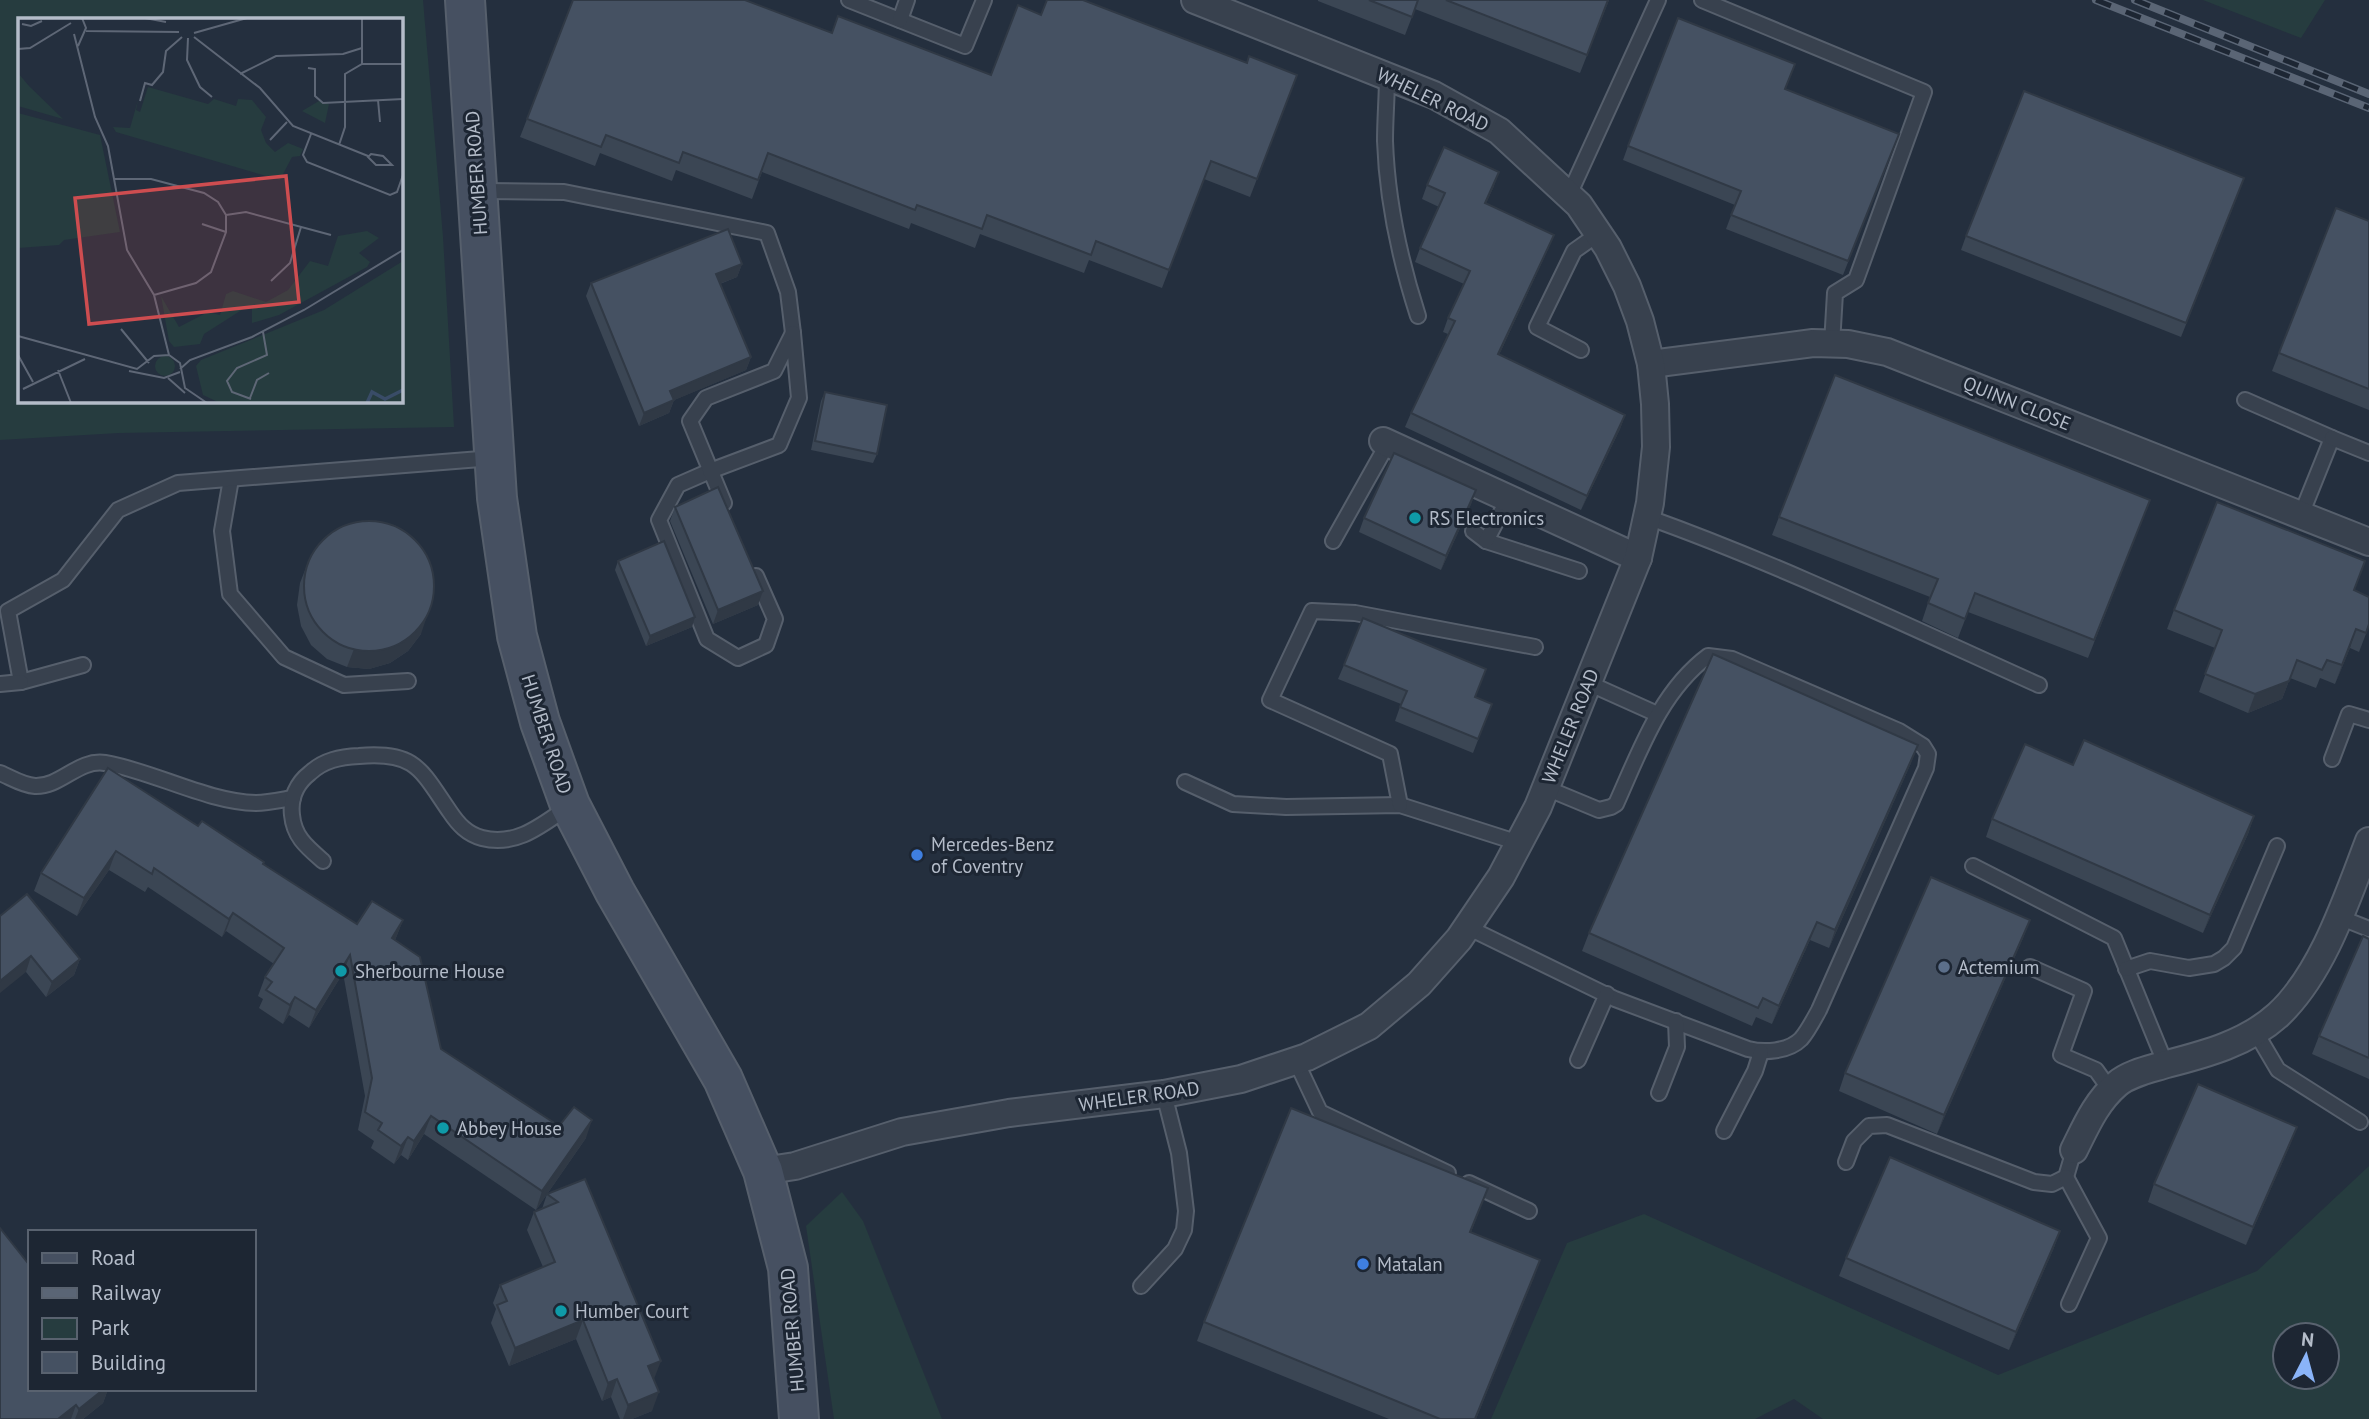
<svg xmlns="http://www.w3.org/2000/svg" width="2369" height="1419" viewBox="0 0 2369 1419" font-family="'PT Sans',sans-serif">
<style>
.green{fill:#263c3f;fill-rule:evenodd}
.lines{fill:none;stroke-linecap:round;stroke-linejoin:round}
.service-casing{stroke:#565f6c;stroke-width:18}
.minor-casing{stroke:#565f6c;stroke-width:30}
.secondary-casing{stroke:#565f6c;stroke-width:42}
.service{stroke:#38414e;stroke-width:14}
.minor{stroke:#38414e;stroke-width:26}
.secondary{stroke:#465061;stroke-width:38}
.rail-casing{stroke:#5a6575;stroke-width:8}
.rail{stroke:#1d2633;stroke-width:5;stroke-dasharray:16;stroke-linecap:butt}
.wall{fill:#3b4654}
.shaded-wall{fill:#303945}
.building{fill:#455162;stroke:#303945;stroke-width:2}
.culture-dot{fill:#0f9aa8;stroke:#1d2633;stroke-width:2.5}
.shop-dot{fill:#3f7fe0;stroke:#1d2633;stroke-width:2.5}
.service-dot{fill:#5c6f8a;stroke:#1d2633;stroke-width:2.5}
.labels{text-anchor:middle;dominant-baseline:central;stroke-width:6;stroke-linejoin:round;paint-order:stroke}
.street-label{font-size:19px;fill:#b4bcc9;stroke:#1d2633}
.poi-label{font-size:19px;fill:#b4bcc9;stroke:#1d2633;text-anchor:start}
.inset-river{fill:none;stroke:#394c67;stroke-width:3.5}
.inset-road{fill:none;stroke:#5e6776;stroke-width:2}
.view{fill:#ce4d50;fill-opacity:0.15;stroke:#ce4d50;stroke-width:3.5}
.inset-edge{fill:none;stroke:#b4bcc9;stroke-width:3.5}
</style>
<rect width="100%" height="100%" fill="#242f3e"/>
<g class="green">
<path d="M0,0H423L443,237L454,427L119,433L0,440ZM19,19H401V401H19Z"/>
<polygon points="2203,0 2325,0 2301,38"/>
<path d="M2369,1166V1419H1823L1794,1399L1755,1419H1491L1567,1243L1644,1214L1998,1375L2257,1271ZM2327,1335V1377H2285V1335Z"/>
<polygon points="842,1192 863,1221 942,1419 834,1419 806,1226"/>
</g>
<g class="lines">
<defs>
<g id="service">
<polyline points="849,0 965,46 984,0"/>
<polyline points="1702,0 1924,92 1856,280 1835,293 1832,344"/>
<polyline points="900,20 907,0"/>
<path d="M1387,76C1387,97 1385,119 1385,141C1387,200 1400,260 1418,316"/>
<polyline points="478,191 564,192 767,233 788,292 793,333"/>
<polyline points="1569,195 1658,0"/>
<polyline points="1581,350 1537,327 1574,251 1598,234"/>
<polyline points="2245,400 2332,438 2301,515"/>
<polyline points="2332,438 2369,453"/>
<polyline points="710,471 678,485 659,520 707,639 738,658 766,645 775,619 756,576"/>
<polyline points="710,471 779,445 799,398 793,333 774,371 706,398 690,421 724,503"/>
<polyline points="231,479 222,531 230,594 284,657 344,685 408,681"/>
<path d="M1647,517C1781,565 1910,627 2039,685"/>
<polyline points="1473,531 1486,541 1579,571"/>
<polyline points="1333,541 1388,443"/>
<polyline points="1486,541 1508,499"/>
<polyline points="83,665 21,682 8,611 63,580 118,510 178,483 493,458"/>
<polyline points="1588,683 1657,714"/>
<polyline points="0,684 21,682"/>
<polyline points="2332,759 2349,714 2369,720"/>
<path d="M0,773C12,778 22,785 35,786C61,787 78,759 105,763C153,771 207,802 256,803C268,803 281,800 293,798"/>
<polyline points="1185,782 1233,804 1286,807 1400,805 1519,843"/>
<polyline points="1400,805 1390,754 1270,700 1312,611 1355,613 1535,647"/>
<path d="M323,861C307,847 294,837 292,815C290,798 297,783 310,773C324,760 340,757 359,756C416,751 421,770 450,812C458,824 467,834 482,838C516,847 542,825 568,807"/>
<polyline points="1973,866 2114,938 2166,1065"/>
<polyline points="2339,917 2369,929"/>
<path d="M1467,927L1615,999L1748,1049C1764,1053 1788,1052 1801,1039C1808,1031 1814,1019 1819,1010L1926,768L1928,754L1923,746L1899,731L1732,659L1708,656C1660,692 1640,751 1616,804L1611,807L1599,810L1546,788"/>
<polyline points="2030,967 2084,991 2061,1055 2096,1070 2111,1091"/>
<polyline points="2126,969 2150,961 2189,968 2214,964 2224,958 2234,948 2277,846"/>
<polyline points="2255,1031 2278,1070 2360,1122"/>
<polyline points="1578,1060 1607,994"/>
<polyline points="1296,1061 1320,1112 1448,1173"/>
<polyline points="1659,1093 1677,1047 1676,1021"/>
<polyline points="1724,1131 1755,1071 1761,1052"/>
<polyline points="1846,1162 1854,1141 1869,1126 1887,1125 2034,1182 2052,1184 2066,1177 2074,1150"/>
<polyline points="2066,1177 2099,1238 2069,1304"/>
<polyline points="1469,1183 1529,1211"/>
<polyline points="1141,1286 1175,1249 1184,1230 1186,1211 1179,1153 1164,1094"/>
</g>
<g id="minor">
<polyline points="1651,364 1813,343 1848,344 1887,352 2369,542"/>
<polyline points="1383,441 1638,558"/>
<path d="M2074,1150C2086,1126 2096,1102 2117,1084C2130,1073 2151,1069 2167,1064C2206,1054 2247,1043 2278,1015C2323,973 2347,898 2369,841"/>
<polyline points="763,1171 795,1166 902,1132 1009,1113 1164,1094 1241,1079 1307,1057 1369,1026 1419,984 1459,939 1501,877 1538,807 1638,558 1650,503 1656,447 1655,404 1651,364 1640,321 1627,286 1608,248 1579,205 1499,131 1434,95 1195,0"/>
</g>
<polyline id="secondary" points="465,0 497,498 517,636 540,722 570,805 615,892 723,1079 763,1171 788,1268 799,1419"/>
</defs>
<use href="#service" class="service-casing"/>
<use href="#minor" class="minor-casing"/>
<use href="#secondary" class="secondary-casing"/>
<use href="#service" class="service"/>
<use href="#minor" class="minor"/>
<use href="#secondary" class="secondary"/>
<defs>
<g id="rail">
<polyline points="2096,0 2369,108"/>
<polyline points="2135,0 2369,94"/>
</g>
</defs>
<use href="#rail" class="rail-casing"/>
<use href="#rail" class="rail"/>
</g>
<g class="wall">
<polygon points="1318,0 1609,0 1580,73 1415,9 1405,35 1318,1"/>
<polygon points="1041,15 1297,75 1250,197 1204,179 1162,288 1089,260 1084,273 980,234 975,248 911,223 909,229 762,172 752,199 676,170 672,181 600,153 595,166 520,137 527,119 832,33 991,75"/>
<polygon points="1785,89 1893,148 1843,275 1726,229 1735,205 1623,160 1628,146"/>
<polygon points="1427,185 1494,186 1486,203 1554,235 1548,249 1499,355 1625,415 1620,429 1581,510 1405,427 1411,413 1448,334 1443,332 1448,318 1464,284 1415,262 1420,248 1439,207 1422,199"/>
<polygon points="2239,192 2181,337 1961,250 1966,236"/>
<polygon points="2369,221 2369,410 2272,371 2279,353"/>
<polygon points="742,264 737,277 720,284 751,357 746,370 674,400 669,413 639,426 586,296 591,283"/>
<polygon points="825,392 877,454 873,463 811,450 821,401"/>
<polygon points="1476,490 1471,504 1441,570 1359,532 1364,518"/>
<polygon points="2150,500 2088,658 1968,612 1958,638 1922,621 1930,597 1772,535 1779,517"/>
<polygon points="675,507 758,605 713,624 670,521"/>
<polygon points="618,561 692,627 646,646 615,570"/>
<polygon points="307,565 421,634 408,651 390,663 369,669 347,667 327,659 311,645 301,626 297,605 300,583"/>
<polygon points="2354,590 2369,626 2359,652 2350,648 2335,684 2320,678 2316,688 2290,678 2282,699 2248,713 2199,692 2215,648 2167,629 2174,610"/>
<polygon points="1344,665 1475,697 1492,704 1473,753 1395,721 1401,704 1338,679"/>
<polygon points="1911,763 1829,948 1810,940 1772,1024 1756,1017 1752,1026 1582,951 1589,933"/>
<polygon points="2073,765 2254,816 2248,834 2203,933 1986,837 1992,819"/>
<polygon points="198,826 263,864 357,924 403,920 395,940 441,1049 559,1126 586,1138 536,1210 424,1134 408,1160 401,1155 394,1164 371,1148 374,1141 358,1130 365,1096 343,973 309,1028 289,1015 283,1024 259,1008 263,999 258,996 265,977 274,964 226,931 222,937 148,887 145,892 109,870 77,916 34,891 41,873"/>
<polygon points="0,916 80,959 74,975 46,997 26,972"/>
<polygon points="2030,920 2023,938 1937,1134 1839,1091 1845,1073"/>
<polygon points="2369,939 2369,1079 2312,1054 2319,1036"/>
<polygon points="2290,1145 2246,1245 2148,1202 2154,1184"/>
<polygon points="585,1179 654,1379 652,1411 632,1419 620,1419 611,1397 602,1401 576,1339 509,1366 491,1323 496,1309 493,1303 500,1285 543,1267 527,1230 534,1212 542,1209 547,1194"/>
<polygon points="1481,1206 1471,1232 1540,1260 1476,1419 1389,1419 1197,1341 1204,1322"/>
<polygon points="2060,1231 2053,1250 2009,1350 1839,1276 1846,1258"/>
<polygon points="107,1392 103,1403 83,1419 0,1419"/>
</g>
<g class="shaded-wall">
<polygon points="1499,172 1494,186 1480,217 1485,203"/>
<polygon points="1554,235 1548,249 1493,368 1498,354"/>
<polygon points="742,264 737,277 711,287 716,274"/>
<polygon points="751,357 746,370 665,404 670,391"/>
<polygon points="674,400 669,413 639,426 644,413"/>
<polygon points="1625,415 1620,429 1581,510 1587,496"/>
<polygon points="1476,490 1471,504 1441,570 1446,556"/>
<polygon points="763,591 758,605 713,624 718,610"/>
<polygon points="427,616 421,634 408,651 390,663 369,669 347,667 354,649"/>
<polygon points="695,617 692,627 646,646 650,636"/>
<polygon points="2356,629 2350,648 2335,684 2342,665"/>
<polygon points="2297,660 2282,699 2248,713 2255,694"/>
<polygon points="1918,745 1911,763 1829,948 1835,930"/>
<polygon points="2254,816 2248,834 2203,933 2210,915"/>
<polygon points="116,851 109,870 77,916 84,898"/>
<polygon points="233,913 226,931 222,937 229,919"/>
<polygon points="403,920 396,938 385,956 392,938"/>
<polygon points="2030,920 2023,938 1937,1134 1944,1115"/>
<polygon points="1817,922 1810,940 1772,1024 1779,1006"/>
<polygon points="350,955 343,973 309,1028 316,1010"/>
<polygon points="31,956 26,972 0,993 0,981"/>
<polygon points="80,959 74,975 46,997 52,982"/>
<polygon points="295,997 289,1015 283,1024 290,1005"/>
<polygon points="431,1116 424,1134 408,1160 414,1141"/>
<polygon points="592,1120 586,1138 536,1210 542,1191"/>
<polygon points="2297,1127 2290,1145 2246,1245 2253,1227"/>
<polygon points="408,1137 401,1155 394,1164 401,1146"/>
<polygon points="2060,1231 2053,1250 2009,1350 2016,1332"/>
<polygon points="1540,1260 1534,1278 1475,1419"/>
<polygon points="583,1320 576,1339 509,1366 515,1348"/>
<polygon points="661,1361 654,1379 648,1366"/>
<polygon points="617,1379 611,1397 602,1401 608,1383"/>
<polygon points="102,1389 111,1389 107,1392 103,1403 83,1419 75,1419 79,1409"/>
<polygon points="659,1392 652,1411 632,1419 623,1419 628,1405"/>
<polygon points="76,1405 71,1419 58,1419"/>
</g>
<g class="building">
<polygon points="573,0 745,0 832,33 838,16 991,75 1018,5 1041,15 1047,0 1083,0 1247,63 1249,56 1297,75 1257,179 1211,161 1169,270 1096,241 1091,255 987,215 982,229 917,205 915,210 768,153 758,180 683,152 679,163 606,135 601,147 527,119"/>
<polygon points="1369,0 1418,0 1412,17"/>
<polygon points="1446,0 1608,0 1587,55"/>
<polygon points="1678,18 1795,64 1785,89 1899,134 1848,261 1731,215 1741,191 1628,146"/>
<polygon points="2024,91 2244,178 2186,323 1966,236"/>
<polygon points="1444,147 1499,172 1485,203 1554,235 1498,354 1625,415 1587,496 1411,413 1455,321 1448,318 1470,271 1420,248 1445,193 1427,185"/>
<polygon points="2336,208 2369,221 2369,389 2279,353"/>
<polygon points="728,229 742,264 716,274 751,357 670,391 674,400 644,413 591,283"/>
<polygon points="1835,375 2150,500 2094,640 1975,593 1965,619 1928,603 1938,579 1779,517"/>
<polygon points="825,392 887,405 877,454 815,441"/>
<polygon points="1394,453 1476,490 1446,556 1364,518"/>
<polygon points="718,487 763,591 718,610 675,507"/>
<polygon points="2217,502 2365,561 2354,590 2369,597 2369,624 2366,633 2356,629 2342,665 2327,660 2322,670 2297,660 2289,681 2255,694 2205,674 2222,630 2174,610"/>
<circle cx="369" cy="586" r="65"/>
<polygon points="664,541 695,617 650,636 618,561"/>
<polygon points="1363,618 1486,669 1475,697 1492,704 1478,739 1400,707 1407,691 1344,665"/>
<polygon points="1713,654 1918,745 1835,930 1817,922 1779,1006 1763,998 1758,1008 1589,933"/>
<polygon points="2084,740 2254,816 2210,915 1992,819 2025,744 2073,765"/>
<polygon points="108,768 198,826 202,821 264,862 263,864 357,924 372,901 403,920 392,938 420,957 441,1049 559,1126 574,1107 592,1120 542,1191 431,1116 414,1141 408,1137 401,1146 378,1130 382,1123 365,1112 372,1078 350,955 316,1010 295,997 290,1005 266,990 272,982 265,977 284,948 233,913 229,919 154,868 152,874 116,851 84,898 41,873"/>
<polygon points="1931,877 2030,920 1944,1115 1845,1073"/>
<polygon points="27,894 80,959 52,982 31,956 0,981 0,916"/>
<polygon points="2363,936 2369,939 2369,1058 2319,1036"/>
<polygon points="2198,1084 2297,1127 2253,1227 2154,1184"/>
<polygon points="1291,1108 1488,1188 1470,1232 1540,1260 1475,1419 1440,1419 1204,1322"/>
<polygon points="1890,1157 2060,1231 2016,1332 1846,1258"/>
<polygon points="585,1179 661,1361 648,1366 659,1392 628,1405 617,1379 608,1383 583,1320 515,1348 497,1305 507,1301 500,1285 555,1262 534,1212 558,1202 547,1194"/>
<polygon points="0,1228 27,1262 30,1260 30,1389 104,1389 79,1409 76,1405 58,1419 0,1419"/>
</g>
<g class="culture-dot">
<circle cx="1415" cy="518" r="7"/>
<circle cx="341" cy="971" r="7"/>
<circle cx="443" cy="1128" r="7"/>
<circle cx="561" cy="1311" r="7"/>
</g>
<g class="shop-dot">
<circle cx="917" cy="855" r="7"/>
<circle cx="1363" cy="1264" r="7"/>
</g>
<circle class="service-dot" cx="1944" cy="967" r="7"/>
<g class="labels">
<g class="street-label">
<text transform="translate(1433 99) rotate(26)">WHELER ROAD</text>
<text transform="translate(476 173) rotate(-94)">HUMBER ROAD</text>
<text transform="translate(2017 403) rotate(22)">QUINN CLOSE</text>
<text transform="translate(1570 726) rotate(-68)">WHELER ROAD</text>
<text transform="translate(547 734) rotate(72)">HUMBER ROAD</text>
<text transform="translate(1139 1096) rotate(-8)">WHELER ROAD</text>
<text transform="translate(792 1330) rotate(-95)">HUMBER ROAD</text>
</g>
<g class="poi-label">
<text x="1429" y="518">RS Electronics</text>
<text x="931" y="844">Mercedes-Benz<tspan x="931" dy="22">of Coventry</tspan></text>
<text x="1958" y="967">Actemium</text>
<text x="355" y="971">Sherbourne House</text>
<text x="457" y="1128">Abbey House</text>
<text x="1377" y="1264">Matalan</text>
<text x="575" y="1311">Humber Court</text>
</g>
</g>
<g transform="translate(18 18)">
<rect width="385" height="385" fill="#242f3e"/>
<path d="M0,55L11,68L45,101L0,88ZM130,69L190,86L196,81L218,88L220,81L234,82L248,99L243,112L248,125L257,134L270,125L285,131L282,138L274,139L262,162L98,114L95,109L112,110L120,82L118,92L122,94ZM301,83L311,86L307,105L284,93ZM0,95L82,117L102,214L46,222L41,227L0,230ZM349,213L361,220L341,235L352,244L349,249L261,297L234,305V290L230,288L186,316L182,326L156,329L151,323L143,278L161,309L190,294L202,297L208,276L215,273L248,284L270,272L292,243L310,248L320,218ZM385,243V385H202L185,377L178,348L183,342L306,292ZM137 348a10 10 0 1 1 20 0a10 10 0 1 1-20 0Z" fill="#263c3f"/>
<path class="inset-river" d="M349,385L354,374L367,381L385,372"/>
<path class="inset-road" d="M127,0L148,4M344,0V46M4,6L13,8L24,3M68,13L161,14M176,15L229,0M56,16L77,99L90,128L109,232L136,277L151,337M176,19L242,70L275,108L350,138M170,20L169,42L182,69L194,79M60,28L68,10L64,0M0,31L12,30L53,5M290,50L297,51V78L305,85L385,81M222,56L258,38L325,36L344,30M360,82L362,104M122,83L127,65L134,67L145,54L148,33L164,19M293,116L285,137L289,144L372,177L379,174L385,157M252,122L269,104M321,127L327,109V56L344,46H385M353,136L365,138L374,147H358L350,139ZM96,161H133L186,175L200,184L208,197V214L193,254L178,265L136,277M208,197L228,194L313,217M184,206L208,214M253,263L272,245L283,209M103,311L131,345M0,318L119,351L136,338L151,337L162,345L167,370L189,385M0,337L15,364M162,351L172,342L234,319L286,292L385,232M40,352L53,385M111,353L146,360L162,354M150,360L167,375M5,371L67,341M232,380L239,362L251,355M233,381L214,374L209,363L219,350L249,337L245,314"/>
<path class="view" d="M268,158L281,284L71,306L57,180Z"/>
<rect width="385" height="385" class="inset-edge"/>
</g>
<rect x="28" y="1230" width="228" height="161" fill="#1d2633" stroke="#59626f" stroke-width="2"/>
<rect x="42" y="1253" width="35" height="10" fill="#465061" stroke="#59626f" stroke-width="2"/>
<text x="91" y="1265" font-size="21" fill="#b4bcc9">Road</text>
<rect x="42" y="1288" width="35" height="10" fill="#5a6575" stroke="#59626f" stroke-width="2"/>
<text x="91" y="1300" font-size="21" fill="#b4bcc9">Railway</text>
<rect x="42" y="1318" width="35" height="21" fill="#263c3f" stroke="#59626f" stroke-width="2"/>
<text x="91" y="1335" font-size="21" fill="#b4bcc9">Park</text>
<rect x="42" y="1352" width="35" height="21" fill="#455162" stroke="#59626f" stroke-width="2"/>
<text x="91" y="1370" font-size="21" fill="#b4bcc9">Building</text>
<g transform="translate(2306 1356) rotate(6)"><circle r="33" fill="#1d2633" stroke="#59626f" stroke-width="2"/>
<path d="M0-5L12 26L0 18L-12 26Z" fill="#8ab4f8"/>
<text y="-10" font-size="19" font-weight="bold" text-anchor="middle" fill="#b4bcc9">N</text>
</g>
</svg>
